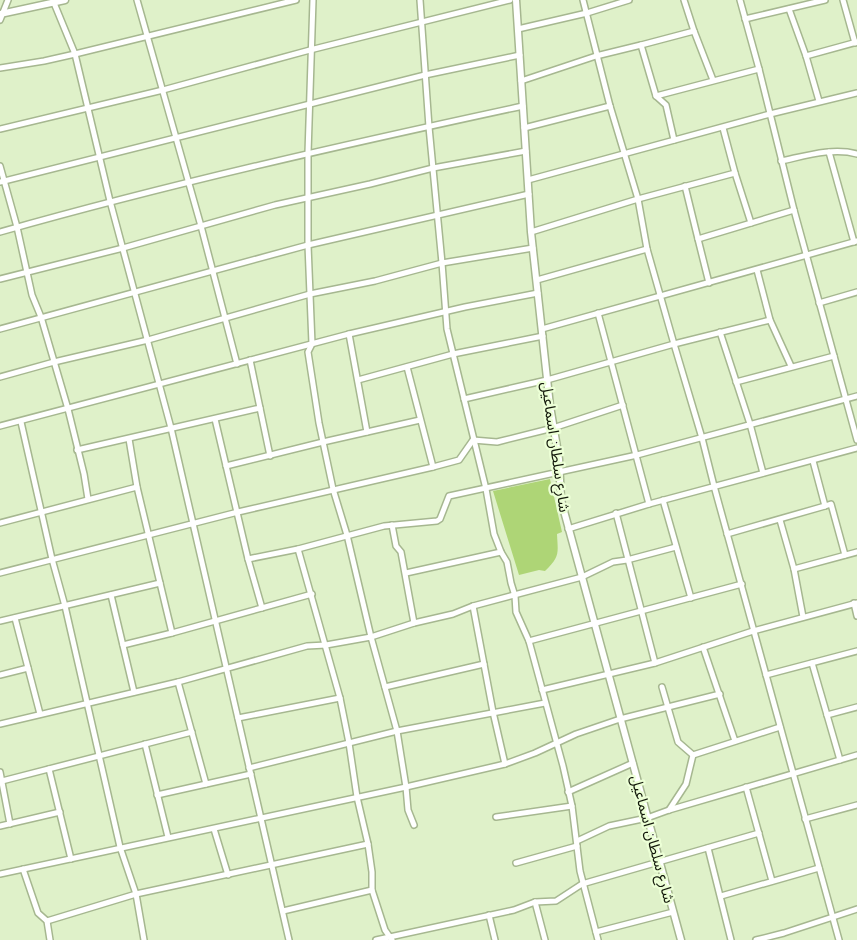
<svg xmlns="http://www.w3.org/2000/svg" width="857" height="940" viewBox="0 0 857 940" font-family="Inter,'Noto Sans Arabic',sans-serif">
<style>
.green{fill:#aed576}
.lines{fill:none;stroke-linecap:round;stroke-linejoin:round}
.minor-casing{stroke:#a6b790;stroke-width:8}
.tertiary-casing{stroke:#a6b790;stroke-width:9}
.minor{stroke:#fff;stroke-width:5}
.tertiary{stroke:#fff;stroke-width:6}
.labels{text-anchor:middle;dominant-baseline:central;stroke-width:4.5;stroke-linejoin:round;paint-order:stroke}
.street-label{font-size:15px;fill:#12180a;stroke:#ecffd6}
</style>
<rect width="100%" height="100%" fill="#dff1c9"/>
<path class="green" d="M550,479L562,532L557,534C558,554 560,556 545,571L539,570L519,575L493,491Z"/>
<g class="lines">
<defs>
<g id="minor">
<polyline points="137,0 201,226 237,364"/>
<polyline points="313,0 308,153 308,245 312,344 308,352 319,423 333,489 347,535 371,637 397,731 406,787 408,810 414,825"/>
<polyline points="420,0 429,127 442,263 447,329 486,489 494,534 501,552 507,562 511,583 515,596 516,612 529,641 563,766 572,806 580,871 598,940"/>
<polyline points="583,0 610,106 638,199 647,249 674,344 702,438 714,486 839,940"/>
<polyline points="740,0 759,69 794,210 857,440"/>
<polyline points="843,0 855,43"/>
<polyline points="54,3 75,54 110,201 171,428 289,940"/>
<polyline points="789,9 806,56 819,101"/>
<polyline points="745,19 825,0"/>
<polyline points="0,20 8,0"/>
<polyline points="518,29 587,13 629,0"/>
<polyline points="694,31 713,80"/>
<polyline points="806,56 857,42"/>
<polyline points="0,68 44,61 75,54 296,0"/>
<polyline points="521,81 596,56 641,45"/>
<polyline points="656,96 759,69"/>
<polyline points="524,128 610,106"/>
<polyline points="0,129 163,90 310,50 510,0"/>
<polyline points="674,140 666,105 656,96 641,45 694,31 684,0"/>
<polyline points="829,152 854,242"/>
<path d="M781,161C805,156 833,147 857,154"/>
<polyline points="0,166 17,227 32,295 41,317 68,409 84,474 88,499"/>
<polyline points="735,173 751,223"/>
<polyline points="528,180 770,114 857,93"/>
<polyline points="0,182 425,75 520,55"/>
<polyline points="685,186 698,239"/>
<path d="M0,232C173,183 347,144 523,106"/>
<polyline points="531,232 638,199 735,173 723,128"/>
<polyline points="757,270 770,320 791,366"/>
<polyline points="0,279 123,248 275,205 370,184 433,168 526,151"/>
<polyline points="537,280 647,249"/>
<polyline points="709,283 698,239 794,210"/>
<polyline points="819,303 857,292"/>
<polyline points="598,313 649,504"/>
<polyline points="0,329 308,245 529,194"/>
<polyline points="542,329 857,241"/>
<polyline points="720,332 750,424 763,473"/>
<polyline points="349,334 367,432"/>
<polyline points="407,367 433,467"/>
<polyline points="0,377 54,362 148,340 310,294 375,281 442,263 533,248"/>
<polyline points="358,380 453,354 543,336"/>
<polyline points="736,382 834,356"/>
<polyline points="464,399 547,380 674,344 770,320"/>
<polyline points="260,408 270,456"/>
<polyline points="215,419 248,559 262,608"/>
<polyline points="21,422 52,559 65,606 120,847 136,894 144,940"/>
<polyline points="0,426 349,334 465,307 538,293"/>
<polyline points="129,439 137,487 172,633"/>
<polyline points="77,450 260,408 250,360"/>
<polyline points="813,461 825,506 831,504 845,555"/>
<polyline points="226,466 323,442 420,420"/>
<polyline points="663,500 691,598"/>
<polyline points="616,513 655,663"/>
<polyline points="780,520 794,569 803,617"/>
<polyline points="0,523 137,487"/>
<polyline points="392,525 396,546 401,552 414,623"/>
<polyline points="568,529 649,504 857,448"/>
<polyline points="727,534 825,506"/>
<polyline points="298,549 340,698 349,743 357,797 368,844 372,872 372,890 385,930 392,940"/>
<polyline points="248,559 298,549 384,526 437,521 440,519 449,496 637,455 857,396"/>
<polyline points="794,569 857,552"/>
<polyline points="0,573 238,512 433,467 459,460 473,440 497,442 553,428 623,405"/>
<polyline points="406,573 501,552"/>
<polyline points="111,595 134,692"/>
<polyline points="854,603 857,616"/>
<polyline points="473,606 493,712 505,764"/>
<polyline points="15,618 40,714"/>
<polyline points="0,621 160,583"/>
<polyline points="529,641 742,584"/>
<polyline points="123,645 172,633 312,594"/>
<polyline points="703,647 735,741"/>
<polyline points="812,663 840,760"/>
<polyline points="0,675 28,668"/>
<polyline points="766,675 857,651"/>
<polyline points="178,682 206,784"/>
<polyline points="385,687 484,664"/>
<polyline points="662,687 678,742 693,755 686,784 669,810"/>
<polyline points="542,690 655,663 753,631 857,603"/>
<polyline points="827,715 857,707"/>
<polyline points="238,718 340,698"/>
<polyline points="0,724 178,682 307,646 326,645 371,637 414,623 453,614 473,606 582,577 613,562 627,560 676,547"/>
<polyline points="145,744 168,837"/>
<polyline points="693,755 780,727"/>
<polyline points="249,768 397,731 545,703"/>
<polyline points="49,769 71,859"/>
<polyline points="0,772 10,824"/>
<polyline points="2,781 192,732"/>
<polyline points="746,787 772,881"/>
<polyline points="568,792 633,763"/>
<polyline points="157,795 251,774"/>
<polyline points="496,817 572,806"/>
<polyline points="805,819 857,805"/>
<polyline points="0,826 60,812"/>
<polyline points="214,829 228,875"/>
<polyline points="577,841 609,826 647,818 669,810 857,755"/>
<polyline points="708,848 731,940"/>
<polyline points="516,863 577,846"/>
<polyline points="23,869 38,913 47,921 50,940"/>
<polyline points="0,874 406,787 505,764 535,753 576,734 620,719 720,694"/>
<polyline points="721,896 819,868"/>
<polyline points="535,902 545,940"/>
<polyline points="283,911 372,890"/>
<polyline points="489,915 495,940"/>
<polyline points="47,921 136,894 368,844"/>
<polyline points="596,932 673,912"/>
<polyline points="376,940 514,910 535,902 556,901 582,884 759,833"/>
<polyline points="756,940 784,933 857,909"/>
</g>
<g id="tertiary">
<polyline points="516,0 531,232 550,406 559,459 561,500 681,940"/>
<polyline points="0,14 65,0"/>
</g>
</defs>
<use href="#minor" class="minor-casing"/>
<use href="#tertiary" class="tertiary-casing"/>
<use href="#minor" class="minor"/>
<use href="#tertiary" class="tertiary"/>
</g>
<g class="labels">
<g class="street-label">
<text transform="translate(556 447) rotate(82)">شارع سلطان اسماعيل</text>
<text transform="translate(653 839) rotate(75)">شارع سلطان اسماعيل</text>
</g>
</g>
</svg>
